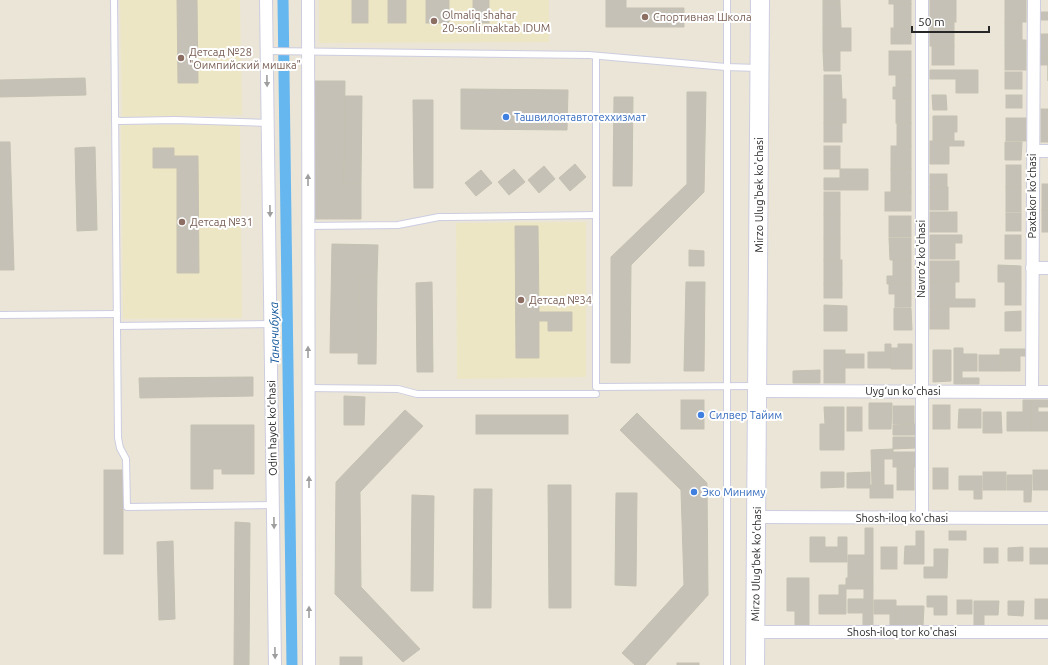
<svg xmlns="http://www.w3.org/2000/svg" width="1048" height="665" viewBox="0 0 1048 665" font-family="Ubuntu,sans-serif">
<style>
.education{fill:#ede6c5}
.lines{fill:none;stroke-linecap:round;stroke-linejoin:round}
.canal{stroke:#66b6f0;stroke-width:11}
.building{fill:#c5c1b7;stroke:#c5c1b1}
.lane-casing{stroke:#cdcde1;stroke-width:8}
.street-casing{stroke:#cdcde1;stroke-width:14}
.secondary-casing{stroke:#cdcde1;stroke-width:20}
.lane{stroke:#fff;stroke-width:6}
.street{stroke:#fff;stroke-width:12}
.secondary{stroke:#fff;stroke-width:18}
.oneway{fill:#9e9e9e}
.education-dot{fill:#8d6e63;stroke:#fff;stroke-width:1.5}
.shop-dot{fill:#3f7fe0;stroke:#fff;stroke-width:1.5}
.labels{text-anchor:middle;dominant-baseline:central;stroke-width:4;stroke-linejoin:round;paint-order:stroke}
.education-label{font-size:11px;fill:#785e54;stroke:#fff;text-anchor:start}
.shop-label{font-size:11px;fill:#366cbe;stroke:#fff;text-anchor:start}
.street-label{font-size:11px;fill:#272727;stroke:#fff}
.water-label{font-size:12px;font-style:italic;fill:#0a5097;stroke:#fff}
</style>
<rect width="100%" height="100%" fill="#eae5d7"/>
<g class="education">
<polygon points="120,0 240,0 242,115 122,118"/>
<polygon points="319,0 549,0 549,42 319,43"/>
<polygon points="240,124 242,318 123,319 121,125"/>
<polygon points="586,222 586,377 457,379 456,223"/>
</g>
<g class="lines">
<polyline class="canal" points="283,0 292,665"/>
</g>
<g class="building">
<polygon points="177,0 197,0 198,83 178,83"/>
<rect x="352" y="0" width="16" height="23"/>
<rect x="388" y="0" width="18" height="23"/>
<rect x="426" y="0" width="23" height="23"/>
<rect x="473" y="0" width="16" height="23"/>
<polygon points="606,0 626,0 626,8 684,8 684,27 606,27"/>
<rect x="823" y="0" width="17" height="4"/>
<rect x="889" y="0" width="22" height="4"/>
<rect x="930" y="0" width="26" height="22"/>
<rect x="1005" y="0" width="21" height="22"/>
<polygon points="823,4 840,4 841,28 823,28"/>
<rect x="894" y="4" width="17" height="24"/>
<rect x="1040" y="12" width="8" height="8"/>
<rect x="930" y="22" width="24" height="24"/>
<polygon points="1005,22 1022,22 1022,40 1026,40 1026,46 1005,46"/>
<rect x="823" y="28" width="28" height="23"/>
<rect x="891" y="28" width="20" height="16"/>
<rect x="1040" y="34" width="8" height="24"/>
<rect x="932" y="46" width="22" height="19"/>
<rect x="1005" y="46" width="21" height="24"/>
<polygon points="823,51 840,51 840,71 824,71"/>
<rect x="889" y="51" width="22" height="24"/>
<polygon points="1040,58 1048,58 1048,81 1048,65 1040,65"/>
<polygon points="930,70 978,70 978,93 956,93 956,79 930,79"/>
<rect x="1005" y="72" width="17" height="17"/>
<polygon points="824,75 841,75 842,99 824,99"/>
<polygon points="896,75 911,75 911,99 893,99 893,87 896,87"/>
<polygon points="85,78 86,95 0,97 0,80"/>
<polygon points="313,81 345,81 344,183 361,183 361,219 312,219"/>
<polygon points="461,89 568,90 567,130 461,129"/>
<polygon points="687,92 706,92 704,192 631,265 630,363 611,363 611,257 687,184"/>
<polygon points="932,95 946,95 947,110 933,110"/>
<rect x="1006" y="95" width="16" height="13"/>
<polygon points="345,96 362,96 361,183 344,183"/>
<polygon points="614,97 633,97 632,186 613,186"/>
<rect x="824" y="99" width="22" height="24"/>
<rect x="896" y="99" width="15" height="24"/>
<polygon points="413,100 433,100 433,188 414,188"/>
<rect x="1041" y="109" width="7" height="33"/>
<polygon points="933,116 957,116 957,132 954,132 954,141 933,141"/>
<rect x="1006" y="118" width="20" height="23"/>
<rect x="824" y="123" width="18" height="19"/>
<rect x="897" y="123" width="14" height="23"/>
<polygon points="930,141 964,141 964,146 949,146 949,164 930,164"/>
<polygon points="0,142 10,142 14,270 0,270"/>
<polygon points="1005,142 1022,142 1021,160 1005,160"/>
<rect x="824" y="146" width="16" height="23"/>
<rect x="891" y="146" width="20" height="23"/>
<polygon points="95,147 97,230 77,231 75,148"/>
<polygon points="153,148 174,148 174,156 198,156 199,273 177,273 177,168 153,168"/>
<polygon points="575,164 586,177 570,191 559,178"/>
<rect x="1006" y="165" width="15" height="22"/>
<polygon points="544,166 555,179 539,193 528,180"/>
<polygon points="514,169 525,182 509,195 498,182"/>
<polygon points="840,169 868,169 868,190 824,190 824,178 840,178"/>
<rect x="891" y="169" width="20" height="23"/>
<polygon points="481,170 492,183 476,196 465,183"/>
<rect x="930" y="174" width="17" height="13"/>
<rect x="1042" y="184" width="6" height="26"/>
<rect x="930" y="187" width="18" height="23"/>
<rect x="1006" y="187" width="15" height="25"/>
<rect x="824" y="192" width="16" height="22"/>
<rect x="885" y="192" width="26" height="19"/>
<rect x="1042" y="210" width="6" height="22"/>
<rect x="930" y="212" width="27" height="20"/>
<rect x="1006" y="213" width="15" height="18"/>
<rect x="824" y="214" width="16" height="24"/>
<rect x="889" y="216" width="22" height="21"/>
<polygon points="515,226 538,226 539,312 572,312 572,331 548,331 548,321 539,321 539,358 516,358"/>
<polygon points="930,235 962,235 962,243 955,243 955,259 930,259"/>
<rect x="1005" y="235" width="16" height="24"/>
<rect x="824" y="238" width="16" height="22"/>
<polygon points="889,238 911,238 911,260 890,260"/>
<polygon points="332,244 378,245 377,276 359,276 358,353 330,353"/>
<polygon points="689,250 704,251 704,266 689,266"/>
<rect x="824" y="260" width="18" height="24"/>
<polygon points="893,260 911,260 911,284 887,284 887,276 893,276"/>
<rect x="930" y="261" width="29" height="21"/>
<polygon points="998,265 1021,266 1021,282 998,282"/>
<polygon points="359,276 377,276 376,364 358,364"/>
<polygon points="432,282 433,372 417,372 416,283"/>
<polygon points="686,282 705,282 704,371 684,371"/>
<polygon points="930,282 955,282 955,299 975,299 975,307 930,307"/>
<rect x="1005" y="282" width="16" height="23"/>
<rect x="824" y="284" width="18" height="14"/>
<polygon points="889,284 911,284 911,307 895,307 895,294 889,294"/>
<polygon points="824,305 847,306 847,331 824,331"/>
<rect x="930" y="307" width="19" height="22"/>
<polygon points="894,308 911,308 912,330 894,330"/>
<polygon points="1021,311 1021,331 1005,331 1005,312"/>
<polygon points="885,344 891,344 891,368 868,368 868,352 885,352"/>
<polygon points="898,344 912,344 912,369 891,369 891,348 898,348"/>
<polygon points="954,348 963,348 963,354 977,354 977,371 962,371 962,378 979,378 979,384 954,384"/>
<polygon points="1000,349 1026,349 1026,356 1020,356 1020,371 1000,371"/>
<rect x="824" y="350" width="21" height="33"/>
<polygon points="933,350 951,350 951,381 933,382"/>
<rect x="845" y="354" width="19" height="14"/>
<rect x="979" y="355" width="21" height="16"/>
<polygon points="820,370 820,383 793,383 793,371"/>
<polygon points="253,377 253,396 140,398 139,378"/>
<polygon points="344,396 365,397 364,425 344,425"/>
<rect x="681" y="400" width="23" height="29"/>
<polygon points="1023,400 1032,400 1032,431 1007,431 1007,412 1023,412"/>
<polygon points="1032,400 1048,400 1048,407 1038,407 1038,412 1048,412 1048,431 1032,431"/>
<polygon points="869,403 892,403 891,429 869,429"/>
<rect x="933" y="405" width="17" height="24"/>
<rect x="893" y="406" width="21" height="18"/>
<polygon points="824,407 844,407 844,450 820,450 820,424 825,424"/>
<rect x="847" y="407" width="15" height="24"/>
<polygon points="959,409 981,409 981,428 958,428"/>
<polygon points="405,410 423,426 360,492 361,587 420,649 403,662 335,594 336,482"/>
<polygon points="983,412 1001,412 1002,433 983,433"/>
<polygon points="637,413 707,483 708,595 645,665 635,665 622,653 684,585 681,490 620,430"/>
<rect x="476" y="415" width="92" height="19"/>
<polygon points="916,424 916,435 893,435 893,425"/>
<polygon points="191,425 254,425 254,474 222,474 222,469 213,469 213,489 191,489"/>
<polygon points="893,437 916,437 916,448 893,449"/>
<polygon points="893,449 893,459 884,459 884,485 872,485 871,450"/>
<rect x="893" y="452" width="23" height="15"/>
<rect x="897" y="467" width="17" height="23"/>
<rect x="933" y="468" width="15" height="21"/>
<rect x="104" y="470" width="19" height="84"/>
<rect x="1033" y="470" width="15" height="20"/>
<polygon points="821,472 844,472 844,487 821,488"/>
<polygon points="870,472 870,488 847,488 847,473"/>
<rect x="983" y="472" width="23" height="18"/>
<polygon points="1007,475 1032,475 1031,502 1024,502 1024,490 1007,490"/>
<polygon points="959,476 982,476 982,499 974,499 974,490 959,490"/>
<polygon points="548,485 571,485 571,608 549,608"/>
<rect x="870" y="485" width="23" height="13"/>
<polygon points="474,489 492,489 491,608 473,608"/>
<polygon points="616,493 637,493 636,586 615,585"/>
<polygon points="412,495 434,496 433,591 411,591"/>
<polygon points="235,522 250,523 249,665 234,665"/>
<polygon points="865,528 873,528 873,578 848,578 848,555 865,555"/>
<polygon points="916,531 924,531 924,564 904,564 905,546 916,546"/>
<rect x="949" y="531" width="17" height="9"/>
<polygon points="810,537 825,537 825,547 838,547 838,537 847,537 847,562 810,562"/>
<polygon points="173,541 175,619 159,620 157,542"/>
<rect x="881" y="547" width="16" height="22"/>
<polygon points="1023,547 1023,561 1008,561 1008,548"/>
<rect x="984" y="548" width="14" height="15"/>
<rect x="1030" y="548" width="18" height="16"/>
<polygon points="934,549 948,549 947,578 924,578 924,567 934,567"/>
<polygon points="787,578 809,578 809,625 795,625 795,611 787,611"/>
<polygon points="846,578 873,578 873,626 863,626 863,613 848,613 848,599 864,599 864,589 846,589"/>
<polygon points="839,585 846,585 846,614 819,614 819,595 839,595"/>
<polygon points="927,596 947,596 947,615 934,615 934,607 927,607"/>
<rect x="1035" y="599" width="13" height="20"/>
<polygon points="874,600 896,600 896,626 890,626 890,614 874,614"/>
<rect x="957" y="600" width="15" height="14"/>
<polygon points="974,601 999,601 998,615 984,615 984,626 974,626"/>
<polygon points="1008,601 1024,601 1023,616 1008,615"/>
<polygon points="896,606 924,606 923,626 896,626"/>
<rect x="340" y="657" width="22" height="8"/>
<rect x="677" y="663" width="22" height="2"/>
</g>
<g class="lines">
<defs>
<g id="lane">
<polyline points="114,0 118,438 120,448 126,459 127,507 273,505"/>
<polyline points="267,51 589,55 726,67 758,68"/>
<polyline points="596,56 596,387 756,386"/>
<polyline points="115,120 120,121 175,120 268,123"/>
<polyline points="308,226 398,225 439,217 449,217 596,215"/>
<polyline points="0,315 117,314"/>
<polyline points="117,326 271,324"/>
<polyline points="309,388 398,389 417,394 596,394"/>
<polyline points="727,665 727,0"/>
</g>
<g id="street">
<polyline points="266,0 275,665"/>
<polyline points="308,0 309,665"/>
<polyline points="1033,151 1048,151"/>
<polyline points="1032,268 1048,268"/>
<polyline points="757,391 1048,392"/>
<polyline points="1032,392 1034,0"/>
<polyline points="756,517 1048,518"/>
<polyline points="922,518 922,0"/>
<polyline points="755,632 1048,632"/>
</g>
<polyline id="secondary" points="755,665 760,0"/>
</defs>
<use href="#lane" class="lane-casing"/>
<use href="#street" class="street-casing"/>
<use href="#secondary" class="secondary-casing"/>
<use href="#lane" class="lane"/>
<use href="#street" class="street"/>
<use href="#secondary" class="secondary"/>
</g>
<defs><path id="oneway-solid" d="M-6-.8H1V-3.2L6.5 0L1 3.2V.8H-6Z"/></defs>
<g class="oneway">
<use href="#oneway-solid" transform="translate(267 81) rotate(89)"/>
<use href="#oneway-solid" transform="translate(308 180) rotate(-90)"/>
<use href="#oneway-solid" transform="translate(270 211) rotate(89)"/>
<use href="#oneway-solid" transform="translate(308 352) rotate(-90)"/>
<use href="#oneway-solid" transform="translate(309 482) rotate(-90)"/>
<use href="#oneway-solid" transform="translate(274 523) rotate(89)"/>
<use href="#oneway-solid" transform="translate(309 612) rotate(-90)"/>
<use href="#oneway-solid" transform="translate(275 653) rotate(89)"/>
</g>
<g class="education-dot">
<circle cx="645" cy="17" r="4"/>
<circle cx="434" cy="21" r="4"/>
<circle cx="181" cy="58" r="4"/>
<circle cx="182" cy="222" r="4"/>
<circle cx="521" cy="300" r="4"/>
</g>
<g class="shop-dot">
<circle cx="506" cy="117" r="4"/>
<circle cx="701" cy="415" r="4"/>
<circle cx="694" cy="492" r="4"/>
</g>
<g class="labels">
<g class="education-label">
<text x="442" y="15">Olmaliq shahar<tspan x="442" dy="13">20-sonli maktab IDUM</tspan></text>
<text x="653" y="17">Спортивная Школа</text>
<text x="189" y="52">Детсад №28<tspan x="189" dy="13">"Оимпийский мишка"</tspan></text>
<text x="190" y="222">Детсад №31</text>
<text x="529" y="300">Детсад №34</text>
</g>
<g class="shop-label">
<text x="514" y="117">Ташвилоятавтотеххизмат</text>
<text x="709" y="415">Силвер Тайим</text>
<text x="702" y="492">Эко Миниму</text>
</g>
<g class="street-label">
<text transform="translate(759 195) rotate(-90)">Mirzo Ulug'bek ko'chasi</text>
<text transform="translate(1032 196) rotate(-90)">Paxtakor ko'chasi</text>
<text transform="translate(921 259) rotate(-90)">Navro‘z ko'chasi</text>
<text x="903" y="391">Uyg‘un ko'chasi</text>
<text transform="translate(272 428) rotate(-91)">Odin hayot ko'chasi</text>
<text x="902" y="518">Shosh-iloq ko'chasi</text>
<text transform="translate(756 564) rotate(-89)">Mirzo Ulug‘bek ko'chasi</text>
<text x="902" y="632">Shosh-iloq tor ko'chasi</text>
</g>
<g class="water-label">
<text transform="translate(274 333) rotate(-91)">Таначибука</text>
</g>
</g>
<path d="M912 26v6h77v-6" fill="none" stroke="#272727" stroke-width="2"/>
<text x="918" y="26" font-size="12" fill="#272727" stroke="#ffffff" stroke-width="3" paint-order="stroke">50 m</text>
</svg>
